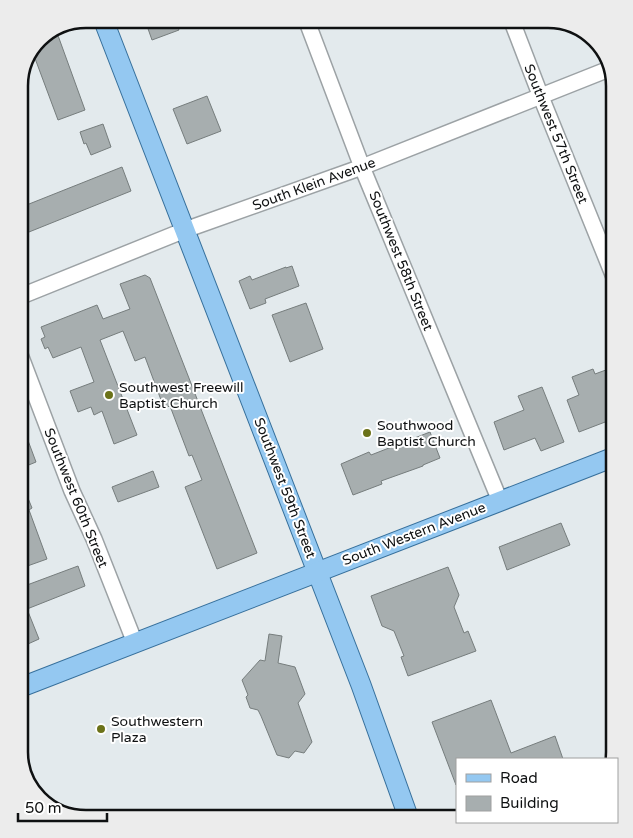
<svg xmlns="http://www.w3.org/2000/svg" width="633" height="838" viewBox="0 0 633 838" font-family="'Varela Round',sans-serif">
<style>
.building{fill:#a7aeaf;stroke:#767d7d}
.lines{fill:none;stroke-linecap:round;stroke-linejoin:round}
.minor-casing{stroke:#9ca2a5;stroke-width:18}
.major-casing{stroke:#37709c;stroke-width:21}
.minor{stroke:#fff;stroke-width:15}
.major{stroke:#94c8f1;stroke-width:19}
.poi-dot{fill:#6b7219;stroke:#fff;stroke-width:2}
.labels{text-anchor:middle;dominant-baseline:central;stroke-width:4;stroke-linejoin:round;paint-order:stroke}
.street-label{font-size:14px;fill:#0f1112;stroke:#fff}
.poi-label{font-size:14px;fill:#0f1112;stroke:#fff;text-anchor:start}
.rim{fill:none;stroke:#0f1112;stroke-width:2.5}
</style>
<rect width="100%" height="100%" fill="#e3eaed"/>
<g class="building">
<polygon points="158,19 175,19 179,30 152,40 146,23"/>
<polygon points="56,30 85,110 58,120 33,53 41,35"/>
<polygon points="207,96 221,131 187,144 173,109"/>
<polygon points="103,124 111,147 91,155 86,143 84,144 80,132"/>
<polygon points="122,167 131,191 19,236 19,208"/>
<polygon points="292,266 299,286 265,299 266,303 250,309 239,281 250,276 252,280 286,267 286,268"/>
<polygon points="145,275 150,278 257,553 217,569 185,487 202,480 192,455 189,456 170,406 164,408 145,357 135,361 123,331 100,340 137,435 114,444 102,411 94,415 91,407 78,412 70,391 94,382 81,347 53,358 48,347 45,349 41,339 45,337 41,327 97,305 103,319 130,309 120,284"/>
<polygon points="306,303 323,349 290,362 272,315"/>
<polygon points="614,367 614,409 609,410 613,419 579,432 567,400 579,395 572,377 593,369 595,374"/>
<polygon points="542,387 564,442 541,451 535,438 504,450 494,422 524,410 518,396"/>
<polygon points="20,419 36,462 19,469 19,420"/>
<polygon points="430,432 440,458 423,465 423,466 381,481 382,484 353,495 341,464 369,452 371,455"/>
<polygon points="153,471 159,487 118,502 112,487"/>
<polygon points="19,476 32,508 29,510 47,559 19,569"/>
<polygon points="561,523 570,545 507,570 499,547"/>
<polygon points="78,566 85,586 27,609 39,639 19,648 19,588"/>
<polygon points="448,567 459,595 454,607 464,633 468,631 476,651 408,676 401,657 404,656 394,631 382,626 371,596"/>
<polygon points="269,634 282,636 278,663 295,667 305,694 298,703 312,742 304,753 295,751 289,758 277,755 261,716 258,710 250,708 246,697 248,695 242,680 260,660 265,661"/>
<polygon points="491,700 511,753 555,736 563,759 457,759 456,785 432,722"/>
</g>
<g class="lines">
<defs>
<g id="minor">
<polyline points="306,19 362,167 500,501"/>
<polyline points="511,19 541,97 614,277"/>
<polyline points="19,297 185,230 362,167 609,69"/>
<polyline points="19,352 72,491 94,539 135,643"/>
</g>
<g id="major">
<polyline points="103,19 361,685 409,819"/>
<polyline points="19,688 614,457"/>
</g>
</defs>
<use href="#minor" class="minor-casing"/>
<use href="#major" class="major-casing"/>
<use href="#minor" class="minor"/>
<use href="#major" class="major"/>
</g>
<g class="poi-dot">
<circle cx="109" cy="395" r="5"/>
<circle cx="367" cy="433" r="5"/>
<circle cx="101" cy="729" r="5"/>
</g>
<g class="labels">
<g class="street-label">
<text transform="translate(556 134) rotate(68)">Southwest 57th Street</text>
<text transform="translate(314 184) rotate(-20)">South Klein Avenue</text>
<text transform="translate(401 261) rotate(68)">Southwest 58th Street</text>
<text transform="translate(285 488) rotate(69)">Southwest 59th Street</text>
<text transform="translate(76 498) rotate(68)">Southwest 60th Street</text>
<text transform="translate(414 534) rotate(-21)">South Western Avenue</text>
</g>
<g class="poi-label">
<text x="119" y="387">Southwest Freewill<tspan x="119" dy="16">Baptist Church</tspan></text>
<text x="377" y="425">Southwood<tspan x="377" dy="16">Baptist Church</tspan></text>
<text x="111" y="721">Southwestern<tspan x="111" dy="16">Plaza</tspan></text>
</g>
</g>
<path d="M0 0H633V838H0ZM86 28H548A58 58 0 0 1 606 86V752A58 58 0 0 1 548 810H86A58 58 0 0 1 28 752V86A58 58 0 0 1 86 28Z" fill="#ececec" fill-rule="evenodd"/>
<path class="rim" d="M86 28H548A58 58 0 0 1 606 86V752A58 58 0 0 1 548 810H86A58 58 0 0 1 28 752V86A58 58 0 0 1 86 28Z"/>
<rect x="456" y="758" width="162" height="65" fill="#ffffff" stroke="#9fa0a0"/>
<rect x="466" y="774" width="25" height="8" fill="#94c8f1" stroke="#9fa0a0"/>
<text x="500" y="783" font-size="15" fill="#0f1112">Road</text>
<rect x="466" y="796" width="25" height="15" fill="#a7aeaf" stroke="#9fa0a0"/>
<text x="500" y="808" font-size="15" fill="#0f1112">Building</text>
<path d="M18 813v8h89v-8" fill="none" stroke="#0f1112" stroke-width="2.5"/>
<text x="25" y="813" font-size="15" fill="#0f1112" stroke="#ffffff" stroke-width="4" paint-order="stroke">50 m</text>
</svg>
